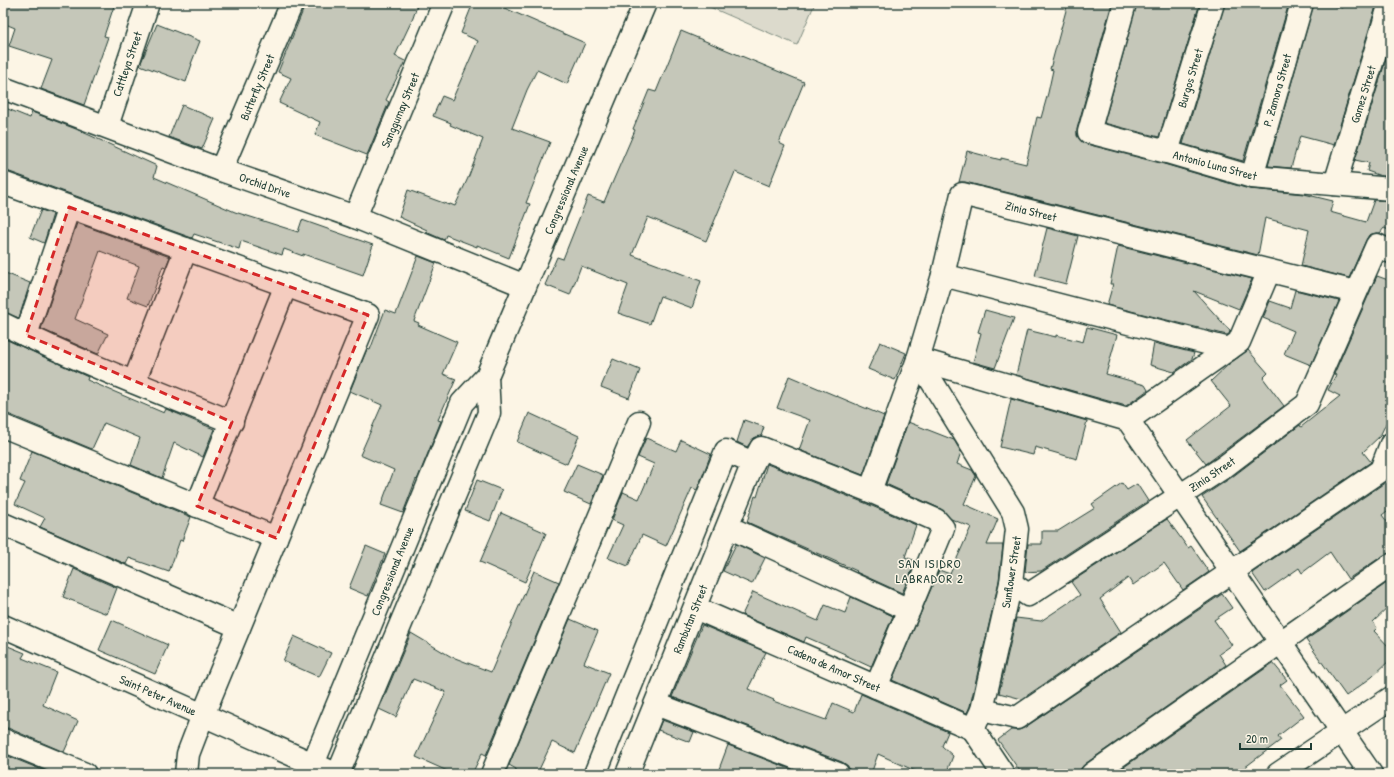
<svg xmlns="http://www.w3.org/2000/svg" width="1394" height="777" viewBox="0 0 1394 777" font-family="'Patrick Hand',sans-serif">
<style>
.green{fill:#dcdacc;stroke:#7e8c80}
.building{fill:#c5c7b9;stroke:#1f3d34}
.lines{fill:none;stroke-linecap:round;stroke-linejoin:round}
.minor-casing{stroke:#1f3d34;stroke-width:25}
.tertiary-casing{stroke:#1f3d34;stroke-width:25}
.secondary-casing{stroke:#1f3d34;stroke-width:25}
.minor{stroke:#fcf5e5;stroke-width:22}
.tertiary{stroke:#fcf5e5;stroke-width:22}
.secondary{stroke:#fcf5e5;stroke-width:22}
.marked{fill:#d62828;fill-opacity:0.2;stroke:#d62828;stroke-width:3;stroke-dasharray:8 5;stroke-linejoin:round}
.labels{text-anchor:middle;dominant-baseline:central;stroke-width:3;stroke-linejoin:round;paint-order:stroke}
.street-label{font-size:12px;fill:#1f3d34;stroke:#fcf5e5}
.neighbourhood-label{font-size:13px;letter-spacing:1px;fill:#1f3d34;stroke:#fcf5e5}
</style>
<rect width="100%" height="100%" fill="#fcf5e5"/>
<filter id="ink" filterUnits="userSpaceOnUse"><feTurbulence type="fractalNoise" baseFrequency=".025" numOctaves="2"/><feDisplacementMap in="SourceGraphic" scale="8" xChannelSelector="R" yChannelSelector="G"/><feConvolveMatrix kernelMatrix="1 2 1 2 8 2 1 2 1" color-interpolation-filters="sRGB"/></filter>
<g filter="url(#ink)">
<polygon class="green" points="703,3 815,3 797,45 703,4"/>
<g class="building">
<polygon points="6,3 115,3 104,36 108,37 84,105 41,89 52,60 9,46 15,28 3,23 3,11"/>
<polygon points="306,3 418,3 413,18 395,56 405,61 386,100 389,102 367,155 315,135 320,122 279,103 291,78 278,72"/>
<polygon points="473,3 493,3 585,43 567,84 537,70 527,90 512,128 550,142 526,203 530,204 509,258 477,245 477,247 446,235 444,240 426,232 427,230 399,217 408,190 449,205 450,204 455,206 468,178 483,139 450,125 451,123 433,116 442,96 452,100 478,41 461,33"/>
<polygon points="1068,3 1112,3 1077,129 1077,136 1081,141 1086,144 1164,164 1249,189 1304,194 1333,201 1330,212 1366,222 1374,200 1391,201 1391,231 1384,228 1380,233 1376,233 1369,235 1366,240 1349,278 1301,266 1309,230 1265,218 1258,255 965,182 959,182 967,151 1001,160 1001,158 1026,164 1037,117 1041,118 1048,93 1053,70 1050,69"/>
<polygon points="1137,3 1200,3 1159,137 1104,123"/>
<polygon points="1225,3 1289,3 1243,161 1183,144"/>
<polygon points="1314,3 1325,3 1342,8 1344,3 1377,3 1334,145 1300,136 1291,168 1268,166"/>
<polygon points="157,24 200,41 191,64 192,64 186,82 140,65"/>
<polygon points="681,31 804,82 779,143 785,146 769,186 735,172 706,241 648,217 632,255 701,281 692,308 660,296 650,324 618,313 628,285 581,266 570,295 545,285 557,257 563,259 588,196 604,202 635,130 633,129 649,90 656,92"/>
<polygon points="1391,43 1391,176 1381,176 1367,171 1369,163 1355,160"/>
<polygon points="182,105 215,119 202,149 169,137"/>
<polygon points="3,107 30,118 32,112 76,129 157,166 154,177 235,212 298,232 302,220 373,245 363,275 303,254 303,256 284,249 282,255 241,241 239,249 194,234 192,238 7,171 3,171"/>
<polygon points="41,210 53,214 44,243 30,237"/>
<polygon points="77,223 170,257 166,267 163,266 148,306 127,298 139,266 100,251 75,319 108,334 98,354 41,329"/>
<polygon points="1047,228 1078,236 1066,284 1035,276"/>
<polygon points="1118,246 1252,279 1239,309 1194,291 1230,331 1229,334 1227,335 1107,305 1113,284 1110,284"/>
<polygon points="418,256 436,263 414,321 419,323 418,325 457,342 443,374 456,379 438,420 441,421 417,480 416,479 403,513 381,505 394,470 360,455 382,405 350,391 367,349 370,350 385,310 396,314"/>
<polygon points="3,272 30,283 19,318 3,312"/>
<polygon points="1377,276 1391,281 1391,413 1380,436 1363,452 1371,462 1240,551 1202,497 1232,477 1300,425 1301,427 1340,396 1328,390 1336,375 1334,374"/>
<polygon points="1295,290 1339,301 1311,365 1284,354 1294,331 1263,318 1270,301 1290,308"/>
<polygon points="985,310 1014,318 995,368 973,362 981,333 978,332"/>
<polygon points="1087,327 1117,335 1106,374 1145,385 1148,390 1126,406 1016,375 1027,330 1056,337 1056,335 1083,342"/>
<polygon points="3,338 88,377 87,380 164,413 166,409 214,429 203,457 174,443 162,478 131,465 140,438 104,423 92,449 8,414 3,414"/>
<polygon points="880,342 906,353 895,380 868,369"/>
<polygon points="1154,343 1194,353 1192,359 1174,372 1150,365"/>
<polygon points="1248,350 1268,373 1263,378 1284,406 1206,464 1187,440 1231,406 1211,381 1229,364"/>
<polygon points="613,359 640,370 629,398 601,387"/>
<polygon points="789,376 884,416 863,475 799,450 810,420 777,408"/>
<polygon points="1011,399 1087,421 1077,459 1035,447 1033,455 1000,447"/>
<polygon points="529,413 579,436 567,464 517,442"/>
<polygon points="744,420 764,427 761,436 754,438 747,447 737,442"/>
<polygon points="908,422 954,440 961,452 957,464 972,470 976,476 964,504 998,519 987,545 1003,545 999,581 970,706 967,713 892,680 939,570 950,574 971,527 951,519 941,509 886,484"/>
<polygon points="646,438 676,451 681,440 711,454 697,490 692,488 666,546 642,535 628,566 608,558 623,525 612,520 623,492 639,499 654,464 638,457"/>
<polygon points="32,451 191,517 182,541 180,540 169,572 129,558 126,564 40,527 45,518 15,504 25,483 20,481"/>
<polygon points="577,464 603,475 591,504 564,492"/>
<polygon points="767,464 865,503 916,525 905,557 916,561 902,593 856,572 857,571 747,522 755,496 757,497"/>
<polygon points="477,480 502,490 490,521 465,511"/>
<polygon points="1386,482 1391,488 1391,508 1382,515 1391,527 1391,553 1384,555 1348,579 1330,552 1302,573 1299,568 1265,592 1252,573"/>
<polygon points="1122,483 1127,490 1137,484 1148,501 1041,571 1025,572 1028,544 1042,544 1042,531 1058,531 1095,508 1092,504"/>
<polygon points="501,513 546,533 525,582 480,562"/>
<polygon points="1167,519 1188,548 1191,546 1209,572 1183,590 1164,563 1133,585 1128,578 1100,599 1121,632 1022,699 999,693 1016,618 1041,621 1080,595 1071,582"/>
<polygon points="736,544 765,558 752,584 723,571"/>
<polygon points="366,546 385,554 368,596 349,588"/>
<polygon points="74,569 117,588 107,614 63,597"/>
<polygon points="534,571 559,582 486,755 482,753 472,774 454,774 416,757 446,692 413,679 396,717 379,709 411,633 450,656 491,672"/>
<polygon points="1391,580 1391,605 1373,622 1377,628 1374,631 1391,649 1391,659 1372,677 1346,696 1306,640"/>
<polygon points="753,592 818,621 825,605 845,613 851,597 893,616 871,667 845,655 845,654 806,637 804,642 742,615"/>
<polygon points="1222,594 1232,608 1214,620 1232,645 1219,654 1226,665 1085,764 1081,768 1080,774 1022,774 998,740 1011,730 1019,730 1024,728"/>
<polygon points="570,619 598,631 584,663 609,673 575,753 552,742 537,774 514,774 516,769 509,765"/>
<polygon points="112,620 168,645 155,674 99,650"/>
<polygon points="702,625 766,652 748,689 774,700 773,701 826,720 833,703 854,712 861,694 948,732 942,746 953,756 946,774 922,774 878,754 871,774 850,774 848,766 842,762 672,697"/>
<polygon points="294,636 331,653 319,677 283,661"/>
<polygon points="3,644 25,653 22,658 56,672 43,705 78,721 64,752 8,728 3,728"/>
<polygon points="1273,663 1287,680 1280,685 1304,716 1278,736 1281,740 1236,774 1114,774"/>
<polygon points="662,720 694,732 690,742 658,730"/>
<polygon points="728,745 803,774 732,774 719,769"/>
<polygon points="3,754 52,774 3,774"/>
</g>
<g class="lines">
<defs>
<g id="minor">
<polyline points="1125,3 1089,132 1167,152 1252,177 1391,189"/>
<polyline points="3,88 221,170 355,217 525,286"/>
<polyline points="107,126 148,3"/>
<polyline points="1167,152 1213,3"/>
<polyline points="221,170 292,3"/>
<polyline points="1252,177 1302,3"/>
<polyline points="3,183 368,315 203,715 188,754 186,774"/>
<polyline points="1335,184 1390,3"/>
<polyline points="355,217 444,3"/>
<polyline points="943,275 1229,349"/>
<path d="M3,324C77,361 155,391 232,422"/>
<polyline points="26,335 69,207"/>
<polyline points="918,359 1128,420 1371,774"/>
<polyline points="918,359 1013,512 1017,529 1011,583 982,710 973,729"/>
<polyline points="134,382 186,249"/>
<polyline points="1128,420 1239,342 1269,271"/>
<polyline points="3,426 276,538"/>
<polyline points="870,491 918,359 943,275 962,194 1355,292"/>
<polyline points="197,506 286,285"/>
<polyline points="3,524 239,627"/>
<polyline points="1011,583 1028,595 1224,467 1307,404 1377,245 1391,252"/>
<polyline points="695,608 973,729"/>
<polyline points="3,626 313,764"/>
<polyline points="876,687 909,610"/>
<polyline points="656,704 838,774"/>
<polyline points="982,710 1017,718 1381,470 1391,444"/>
<polyline points="973,729 1003,774"/>
<polyline points="3,740 85,774"/>
<polyline points="492,774 639,422"/>
<polyline points="595,774 726,451 753,463"/>
<polyline points="627,774 753,463 761,448 870,491 936,520 943,528 909,610 728,527"/>
<polyline points="1092,774 1391,565"/>
</g>
<g id="tertiary">
<polyline points="313,764 336,774"/>
<polyline points="1278,774 1391,698"/>
</g>
<g id="secondary">
<polyline points="310,774 313,764 462,403 487,376 645,3"/>
<polyline points="338,774 489,413 487,376"/>
</g>
</defs>
<use href="#minor" class="minor-casing"/>
<use href="#tertiary" class="tertiary-casing"/>
<use href="#secondary" class="secondary-casing"/>
<use href="#minor" class="minor"/>
<use href="#tertiary" class="tertiary"/>
<use href="#secondary" class="secondary"/>
</g>
</g>
<path class="marked" d="M69,207L368,315L276,538L197,506L232,422L26,335Z"/>
<g class="labels">
<g class="street-label">
<text transform="translate(127 64) rotate(-71)">Cattleya Street</text>
<text transform="translate(1190 78) rotate(-73)">Burgos Street</text>
<text transform="translate(257 87) rotate(-67)">Butterfly Street</text>
<text transform="translate(1277 90) rotate(-74)">P. Zamora Street</text>
<text transform="translate(1363 94) rotate(-73)">Gomez Street</text>
<text transform="translate(400 110) rotate(-67)">Sanggumay Street</text>
<text transform="translate(1215 165) rotate(15)">Antonio Luna Street</text>
<text transform="translate(265 185) rotate(19)">Orchid Drive</text>
<text transform="translate(566 190) rotate(-67)">Congressional Avenue</text>
<text transform="translate(1031 211) rotate(14)">Zinia Street</text>
<text transform="translate(1212 474) rotate(-34)">Zinia Street</text>
<text transform="translate(392 571) rotate(-68)">Congressional Avenue</text>
<text transform="translate(1011 572) rotate(-81)">Sunflower Street</text>
<text transform="translate(690 619) rotate(-68)">Rambutan Street</text>
<text transform="translate(834 668) rotate(24)">Cadena de Amor Street</text>
<text transform="translate(158 695) rotate(24)">Saint Peter Avenue</text>
</g>
<g class="neighbourhood-label">
<text x="930" y="563">SAN ISIDRO<tspan x="930" dy="15">LABRADOR 2</tspan></text>
</g>
</g>
<rect width="1394" height="777" fill="none" stroke="#fcf5e5" stroke-width="16"/>
<rect x="8" y="8" width="1378" height="761" fill="none" stroke="#1f3d34" stroke-width="1.5" filter="url(#ink)"/>
<path d="M1240 743v6h71v-6" fill="none" stroke="#1f3d34" stroke-width="2"/>
<text x="1246" y="743" font-size="12" fill="#1f3d34" stroke="#fcf5e5" stroke-width="3" paint-order="stroke">20 m</text>
</svg>
